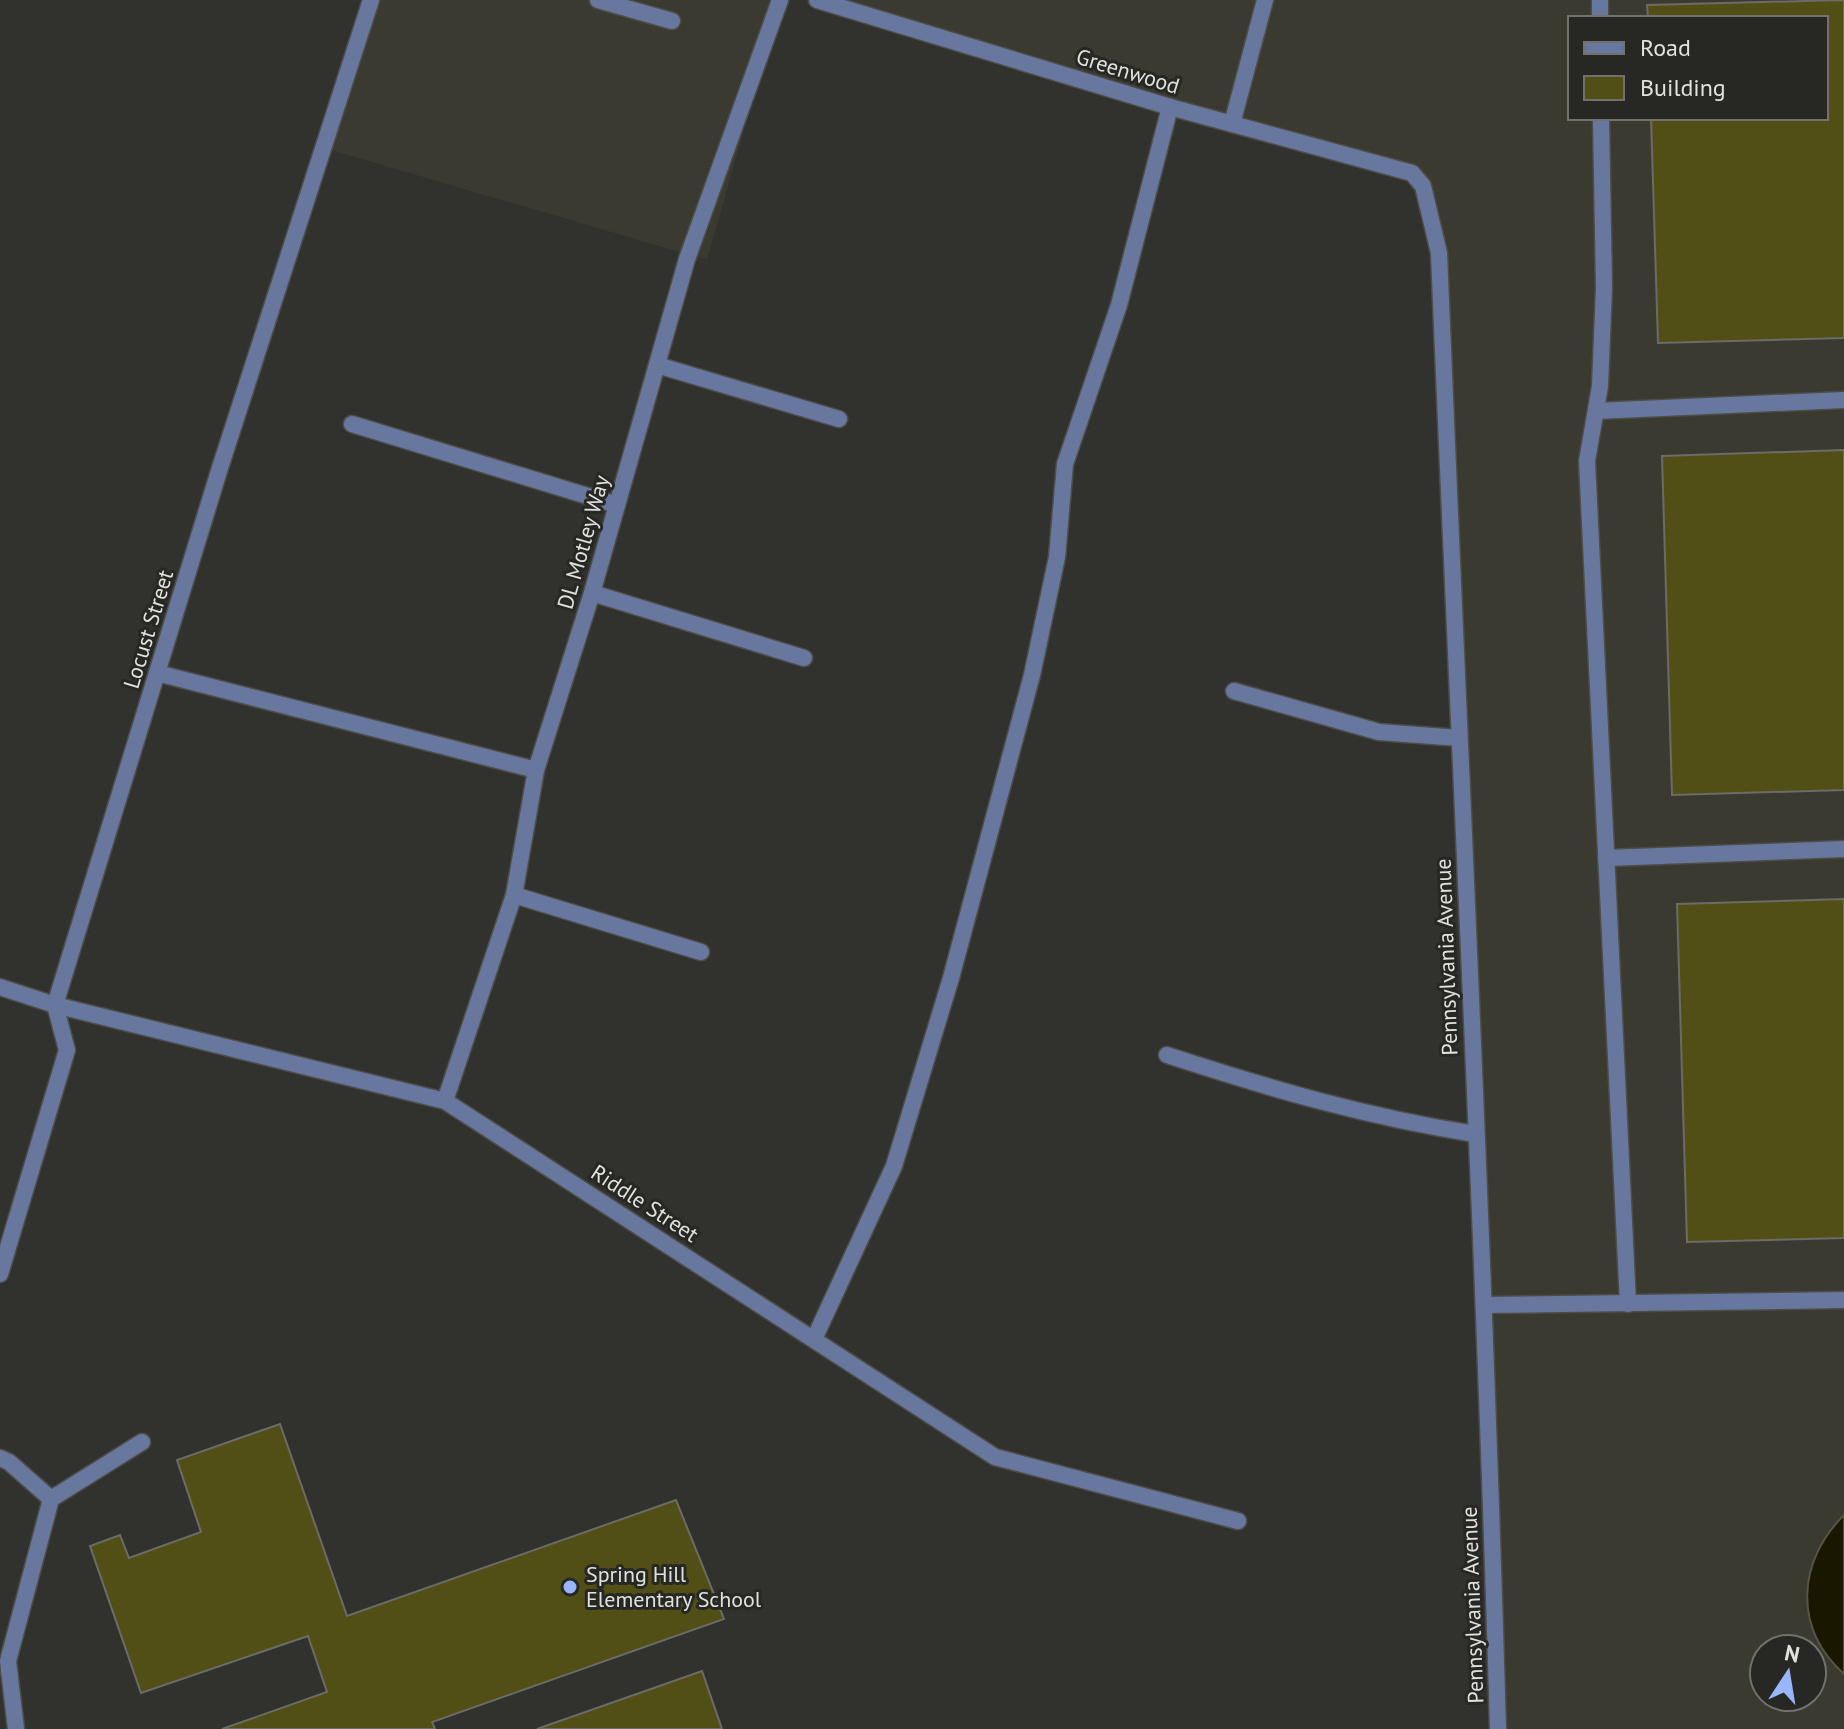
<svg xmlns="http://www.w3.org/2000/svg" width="1844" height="1729" viewBox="0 0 1844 1729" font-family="'PT Sans',sans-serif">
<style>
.built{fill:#3a3a30;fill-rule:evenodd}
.water{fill:#1a1700;stroke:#565443;stroke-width:2}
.building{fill:#524f16;stroke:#6b6b67;stroke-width:2}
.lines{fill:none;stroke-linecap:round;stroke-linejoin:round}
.service-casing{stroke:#4d4d4a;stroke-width:19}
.minor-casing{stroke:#4d4d4a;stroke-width:19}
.service{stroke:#68779d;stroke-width:16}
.minor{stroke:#68779d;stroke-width:16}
.poi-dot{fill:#99b5fd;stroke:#272724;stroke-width:3}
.labels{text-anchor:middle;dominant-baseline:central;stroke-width:6;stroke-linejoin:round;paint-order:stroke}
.street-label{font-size:22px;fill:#e1e1de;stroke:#272724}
.poi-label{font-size:22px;fill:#e1e1de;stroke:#272724;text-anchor:start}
</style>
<rect width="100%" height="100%" fill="#31312e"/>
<g class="built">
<polygon points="371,0 781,0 707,260 324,148"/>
<path d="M817,0H1844V1729H1495L1439,253L1412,172ZM1570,18H1826V118H1570ZM1764,1649H1812V1697H1764Z"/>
</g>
<path class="water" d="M1844,1515V1674C1793,1628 1797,1562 1844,1515Z"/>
<g class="building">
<polygon points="1844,0 1844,338 1658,343 1651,118 1826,118 1826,18 1648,18 1647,5"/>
<polygon points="1844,450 1844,790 1672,795 1662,456"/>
<polygon points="1844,899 1844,1238 1687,1242 1677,904"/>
<polygon points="280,1424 347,1616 676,1500 724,1619 432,1722 435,1729 222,1729 327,1692 308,1636 141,1693 90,1546 120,1535 129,1558 201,1532 177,1460"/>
<polygon points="702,1671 722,1729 537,1729"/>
</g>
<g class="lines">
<defs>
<g id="service">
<polyline points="598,0 672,21"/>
<polyline points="1600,0 1600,18"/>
<polyline points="1601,118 1604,287 1600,386 1587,461 1628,1304"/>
<polyline points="1232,124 1265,0"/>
<polyline points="657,365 839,419"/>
<polyline points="1596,411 1844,400"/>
<polyline points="352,424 617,505"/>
<polyline points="592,593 804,658"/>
<polyline points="157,673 536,770"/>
<polyline points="1234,691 1379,732 1459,738"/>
<polyline points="1606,858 1844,849"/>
<polyline points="514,895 701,952"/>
<path d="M1167,1055C1271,1089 1367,1117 1475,1134"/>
<polyline points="1486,1305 1844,1300"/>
<polyline points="0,1458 9,1462 51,1499"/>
<polyline points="16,1729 8,1661 51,1499 142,1442"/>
</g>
<g id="minor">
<path d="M817,0L1170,107L1412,173L1423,186L1439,253C1459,745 1484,1237 1498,1729"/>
<polyline points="0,987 55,1005 445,1101 995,1457 1238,1521"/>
<polyline points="445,1101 514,895 536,770 592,593 687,259 780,0"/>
<polyline points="0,1274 67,1050 55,1005 219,471 371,0"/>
<polyline points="815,1337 894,1166 951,978 1032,675 1057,557 1065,464 1119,305 1170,107"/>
</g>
</defs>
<use href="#service" class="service-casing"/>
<use href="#minor" class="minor-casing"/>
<use href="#service" class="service"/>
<use href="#minor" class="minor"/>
</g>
<circle class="poi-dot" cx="570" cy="1587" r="8"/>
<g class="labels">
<g class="street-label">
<text transform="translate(1128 71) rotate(17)">Greenwood</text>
<text transform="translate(583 542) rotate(-74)">DL Motley Way</text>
<text transform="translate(148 629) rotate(-73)">Locust Street</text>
<text transform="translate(1446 957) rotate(-92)">Pennsylvania Avenue</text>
<text transform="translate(645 1203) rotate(33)">Riddle Street</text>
<text transform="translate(1472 1605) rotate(-92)">Pennsylvania Avenue</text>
</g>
<g class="poi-label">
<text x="586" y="1574">Spring Hill<tspan x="586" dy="25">Elementary School</tspan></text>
</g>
</g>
<rect x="1568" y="16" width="260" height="104" fill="#272724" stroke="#71716e" stroke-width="2"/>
<rect x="1584" y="42" width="40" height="12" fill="#68779d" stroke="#71716e" stroke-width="2"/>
<text x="1640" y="56" font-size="24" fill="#e1e1de">Road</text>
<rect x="1584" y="76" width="40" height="24" fill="#524f16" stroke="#71716e" stroke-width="2"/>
<text x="1640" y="96" font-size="24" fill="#e1e1de">Building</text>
<g transform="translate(1788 1673) rotate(12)"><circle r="38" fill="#272724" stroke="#71716e" stroke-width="2"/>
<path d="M0-6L14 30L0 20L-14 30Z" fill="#99b5fd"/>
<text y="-12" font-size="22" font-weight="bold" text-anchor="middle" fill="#e1e1de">N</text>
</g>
</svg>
